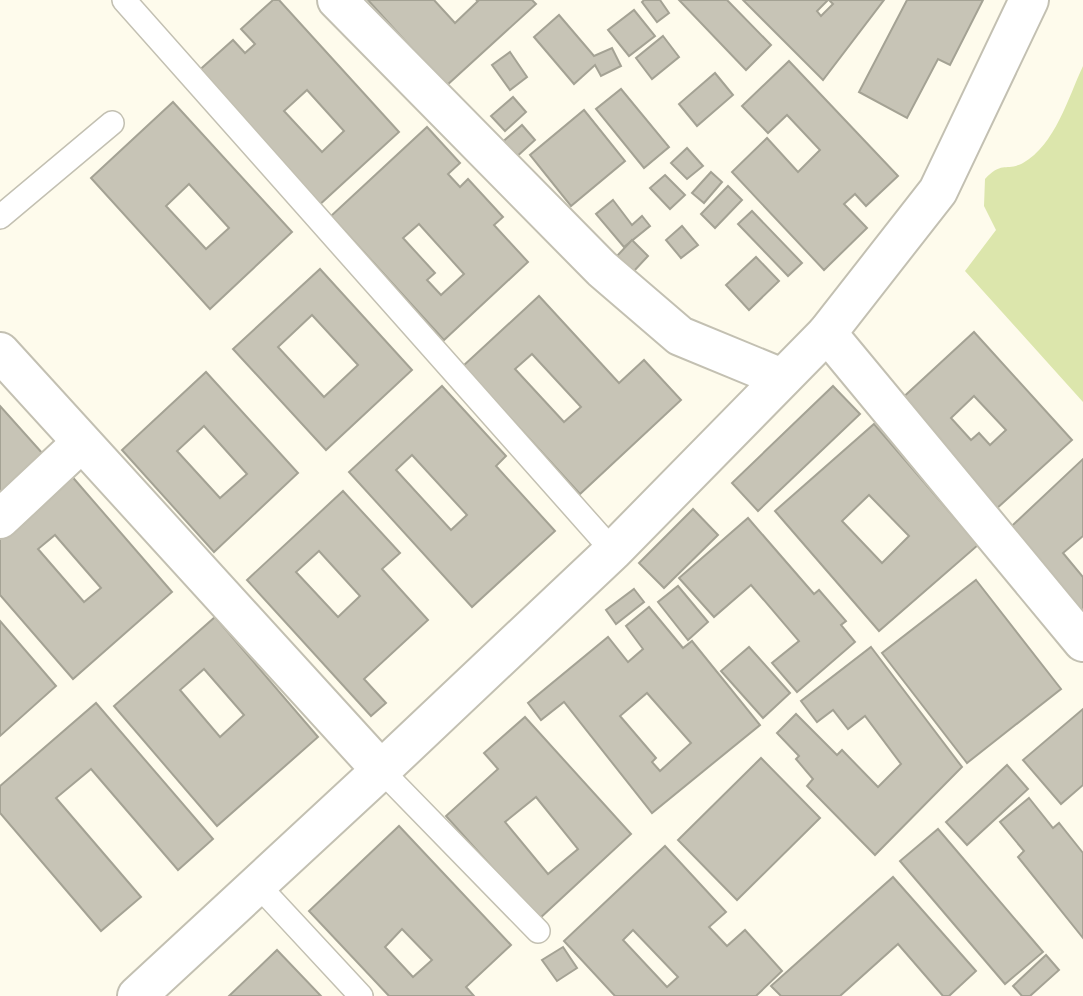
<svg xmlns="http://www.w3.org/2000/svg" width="1083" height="996" viewBox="0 0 1083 996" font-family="Ubuntu,sans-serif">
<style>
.green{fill:#dce6ac}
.building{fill:#c7c4b6;stroke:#a4a294;stroke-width:2;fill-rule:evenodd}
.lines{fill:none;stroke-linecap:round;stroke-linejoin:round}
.lane-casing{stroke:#c3c0b2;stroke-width:26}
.street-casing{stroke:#c3c0b2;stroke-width:42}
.secondary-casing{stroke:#c3c0b2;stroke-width:42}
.lane{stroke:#fff;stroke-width:23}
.street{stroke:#fff;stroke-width:38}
.secondary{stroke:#fff;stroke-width:38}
</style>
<rect width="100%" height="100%" fill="#fefbec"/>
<path class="green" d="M1083,66V402L965,271L996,230L984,206L985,179C1003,160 1006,172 1023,163C1055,145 1068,98 1083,66Z"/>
<g class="building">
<path d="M273,0H279L399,132L317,207L195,74L233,40L245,53L255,44L241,29ZM307,90L344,131L322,152L284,111Z"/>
<polygon points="368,0 434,0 455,23 478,1 476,0 532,0 536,4 446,86"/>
<polygon points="644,0 660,0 669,13 657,22 642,2"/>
<polygon points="679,0 727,0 771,45 746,70"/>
<polygon points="743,0 828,0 817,11 821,16 833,4 829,0 884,0 823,80"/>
<polygon points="907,0 983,0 950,65 938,59 907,118 859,92"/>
<polygon points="634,10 655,36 629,56 608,30"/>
<polygon points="559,15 594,56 612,48 621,66 601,76 595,65 574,84 534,37"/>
<polygon points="663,36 679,57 652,79 636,58"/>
<polygon points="510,52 527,77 510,90 492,65"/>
<polygon points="789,61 898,176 866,206 855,194 844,204 867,228 824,270 732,172 767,138 798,172 820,150 787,115 768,133 742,106"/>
<polygon points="715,73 733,95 697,126 679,104"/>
<polygon points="621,89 669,147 644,168 596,109"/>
<polygon points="513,97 526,112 505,131 491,116"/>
<path d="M173,102L292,232L210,309L91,178ZM189,184L229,228L206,249L166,206Z"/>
<polygon points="584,110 625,161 571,206 530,155"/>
<polygon points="522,125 535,140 514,159 500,144"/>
<path d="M427,127L460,163L448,174L460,187L468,179L503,217L494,225L528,262L444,340L331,216ZM419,224L464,274L441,295L427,280L435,273L403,238Z"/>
<polygon points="687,148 703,166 687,179 671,163"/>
<polygon points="711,172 722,182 704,203 692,193"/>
<polygon points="665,175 685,195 670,209 650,188"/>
<polygon points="728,186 742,200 715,228 701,214"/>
<polygon points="613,200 632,225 642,216 650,226 624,247 596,214"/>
<polygon points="752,211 802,263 788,276 738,224"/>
<polygon points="682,226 698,245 681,258 666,240"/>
<polygon points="632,240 648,256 633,272 617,256"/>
<polygon points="756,257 779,281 749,310 726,285"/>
<path d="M320,269L412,370L326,450L233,349ZM312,315L358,365L324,397L278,347Z"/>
<path d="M539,296L619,383L644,360L681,400L580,494L463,366ZM532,354L581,407L564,422L515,369Z"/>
<path d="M974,332L1072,440L984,520L886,413ZM974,396L1006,430L990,445L979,433L971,440L951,418Z"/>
<path d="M206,372L298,473L214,552L122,450ZM204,426L247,474L220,498L177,451Z"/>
<path d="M442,386L506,456L496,466L555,531L472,607L349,472ZM412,455L467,515L451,530L396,470Z"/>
<polygon points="833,386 860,414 758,511 732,483"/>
<polygon points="0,406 43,454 0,493"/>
<path d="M874,424L978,545L879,631L775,511ZM869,495L909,536L882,563L842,521Z"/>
<polygon points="1083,459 1083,536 1063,553 1083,577 1083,632 997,540"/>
<path d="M69,473L172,592L73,679L0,595V534ZM55,535L101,588L84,602L38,549Z"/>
<path d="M343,491L400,553L382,569L428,620L364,679L386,703L371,716L247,580ZM319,551L360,596L338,617L296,572Z"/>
<polygon points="693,509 718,535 664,588 639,563"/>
<polygon points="748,518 814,594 819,590 846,621 841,625 855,642 797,692 772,663 799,641 751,585 714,617 679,578"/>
<polygon points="976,580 1061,689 967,763 882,653"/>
<polygon points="678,586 708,622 688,640 658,602"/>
<polygon points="634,589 644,602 616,624 606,610"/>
<path d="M649,607L683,648L692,641L760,725L652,813L564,702L541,720L528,703L608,637L628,662L643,649L626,626ZM647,693L691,743L660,771L652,762L656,758L620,716Z"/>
<path d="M215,617L318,737L217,826L114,706ZM204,669L244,715L220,737L180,690Z"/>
<polygon points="0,621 56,686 0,736"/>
<polygon points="749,647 790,693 763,718 721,671"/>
<polygon points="871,647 962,767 875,855 807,786 813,779 796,759 799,756 777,733 796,714 837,755 842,750 878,787 901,764 865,716 848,729 833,710 817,722 801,701"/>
<polygon points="96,703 213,839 178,870 91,769 56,798 141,897 101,931 0,813 0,786"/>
<polygon points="1083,709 1083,785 1061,804 1023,760"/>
<path d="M525,717L631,834L539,919L446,816L498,769L484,753ZM536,797L578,849L548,874L505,822Z"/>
<polygon points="761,758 820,818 737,900 678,840"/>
<polygon points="1007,765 1028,789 967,845 946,822"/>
<polygon points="1029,798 1053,828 1059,823 1083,853 1083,938 1018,857 1024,851 1000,822"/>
<path d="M399,826L511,945L466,987L474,996H389L309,911ZM402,929L432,960L413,977L385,947Z"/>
<polygon points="938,829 1043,952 1005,984 900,861"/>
<path d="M665,846L726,912L709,927L727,946L745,930L782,971L756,996H615L564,941ZM633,930L678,977L667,987L623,940Z"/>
<polygon points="893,877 976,971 949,996 943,996 898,944 840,996 781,996 771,986"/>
<polygon points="563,947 577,968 557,981 542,960"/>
<polygon points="277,950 321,996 229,996"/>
<polygon points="1046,955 1059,970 1030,996 1022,996 1013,986"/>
</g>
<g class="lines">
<defs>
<g id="lane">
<polyline points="124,0 613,551"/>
<polyline points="0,217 112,123"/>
<polyline points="381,770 538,931"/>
<polyline points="257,884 361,996"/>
</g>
<g id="street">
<polyline points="337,0 602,269 680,336 782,378"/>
<polyline points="827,333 1083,642"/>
<polyline points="0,519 81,443"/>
<polyline points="381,770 613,551 827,333 938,191 1029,0"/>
</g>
<polyline id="secondary" points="0,352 381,770 137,996"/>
</defs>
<use href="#lane" class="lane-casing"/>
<use href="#street" class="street-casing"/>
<use href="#secondary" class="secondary-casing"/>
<use href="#lane" class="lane"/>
<use href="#street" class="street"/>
<use href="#secondary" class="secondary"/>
</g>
</svg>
